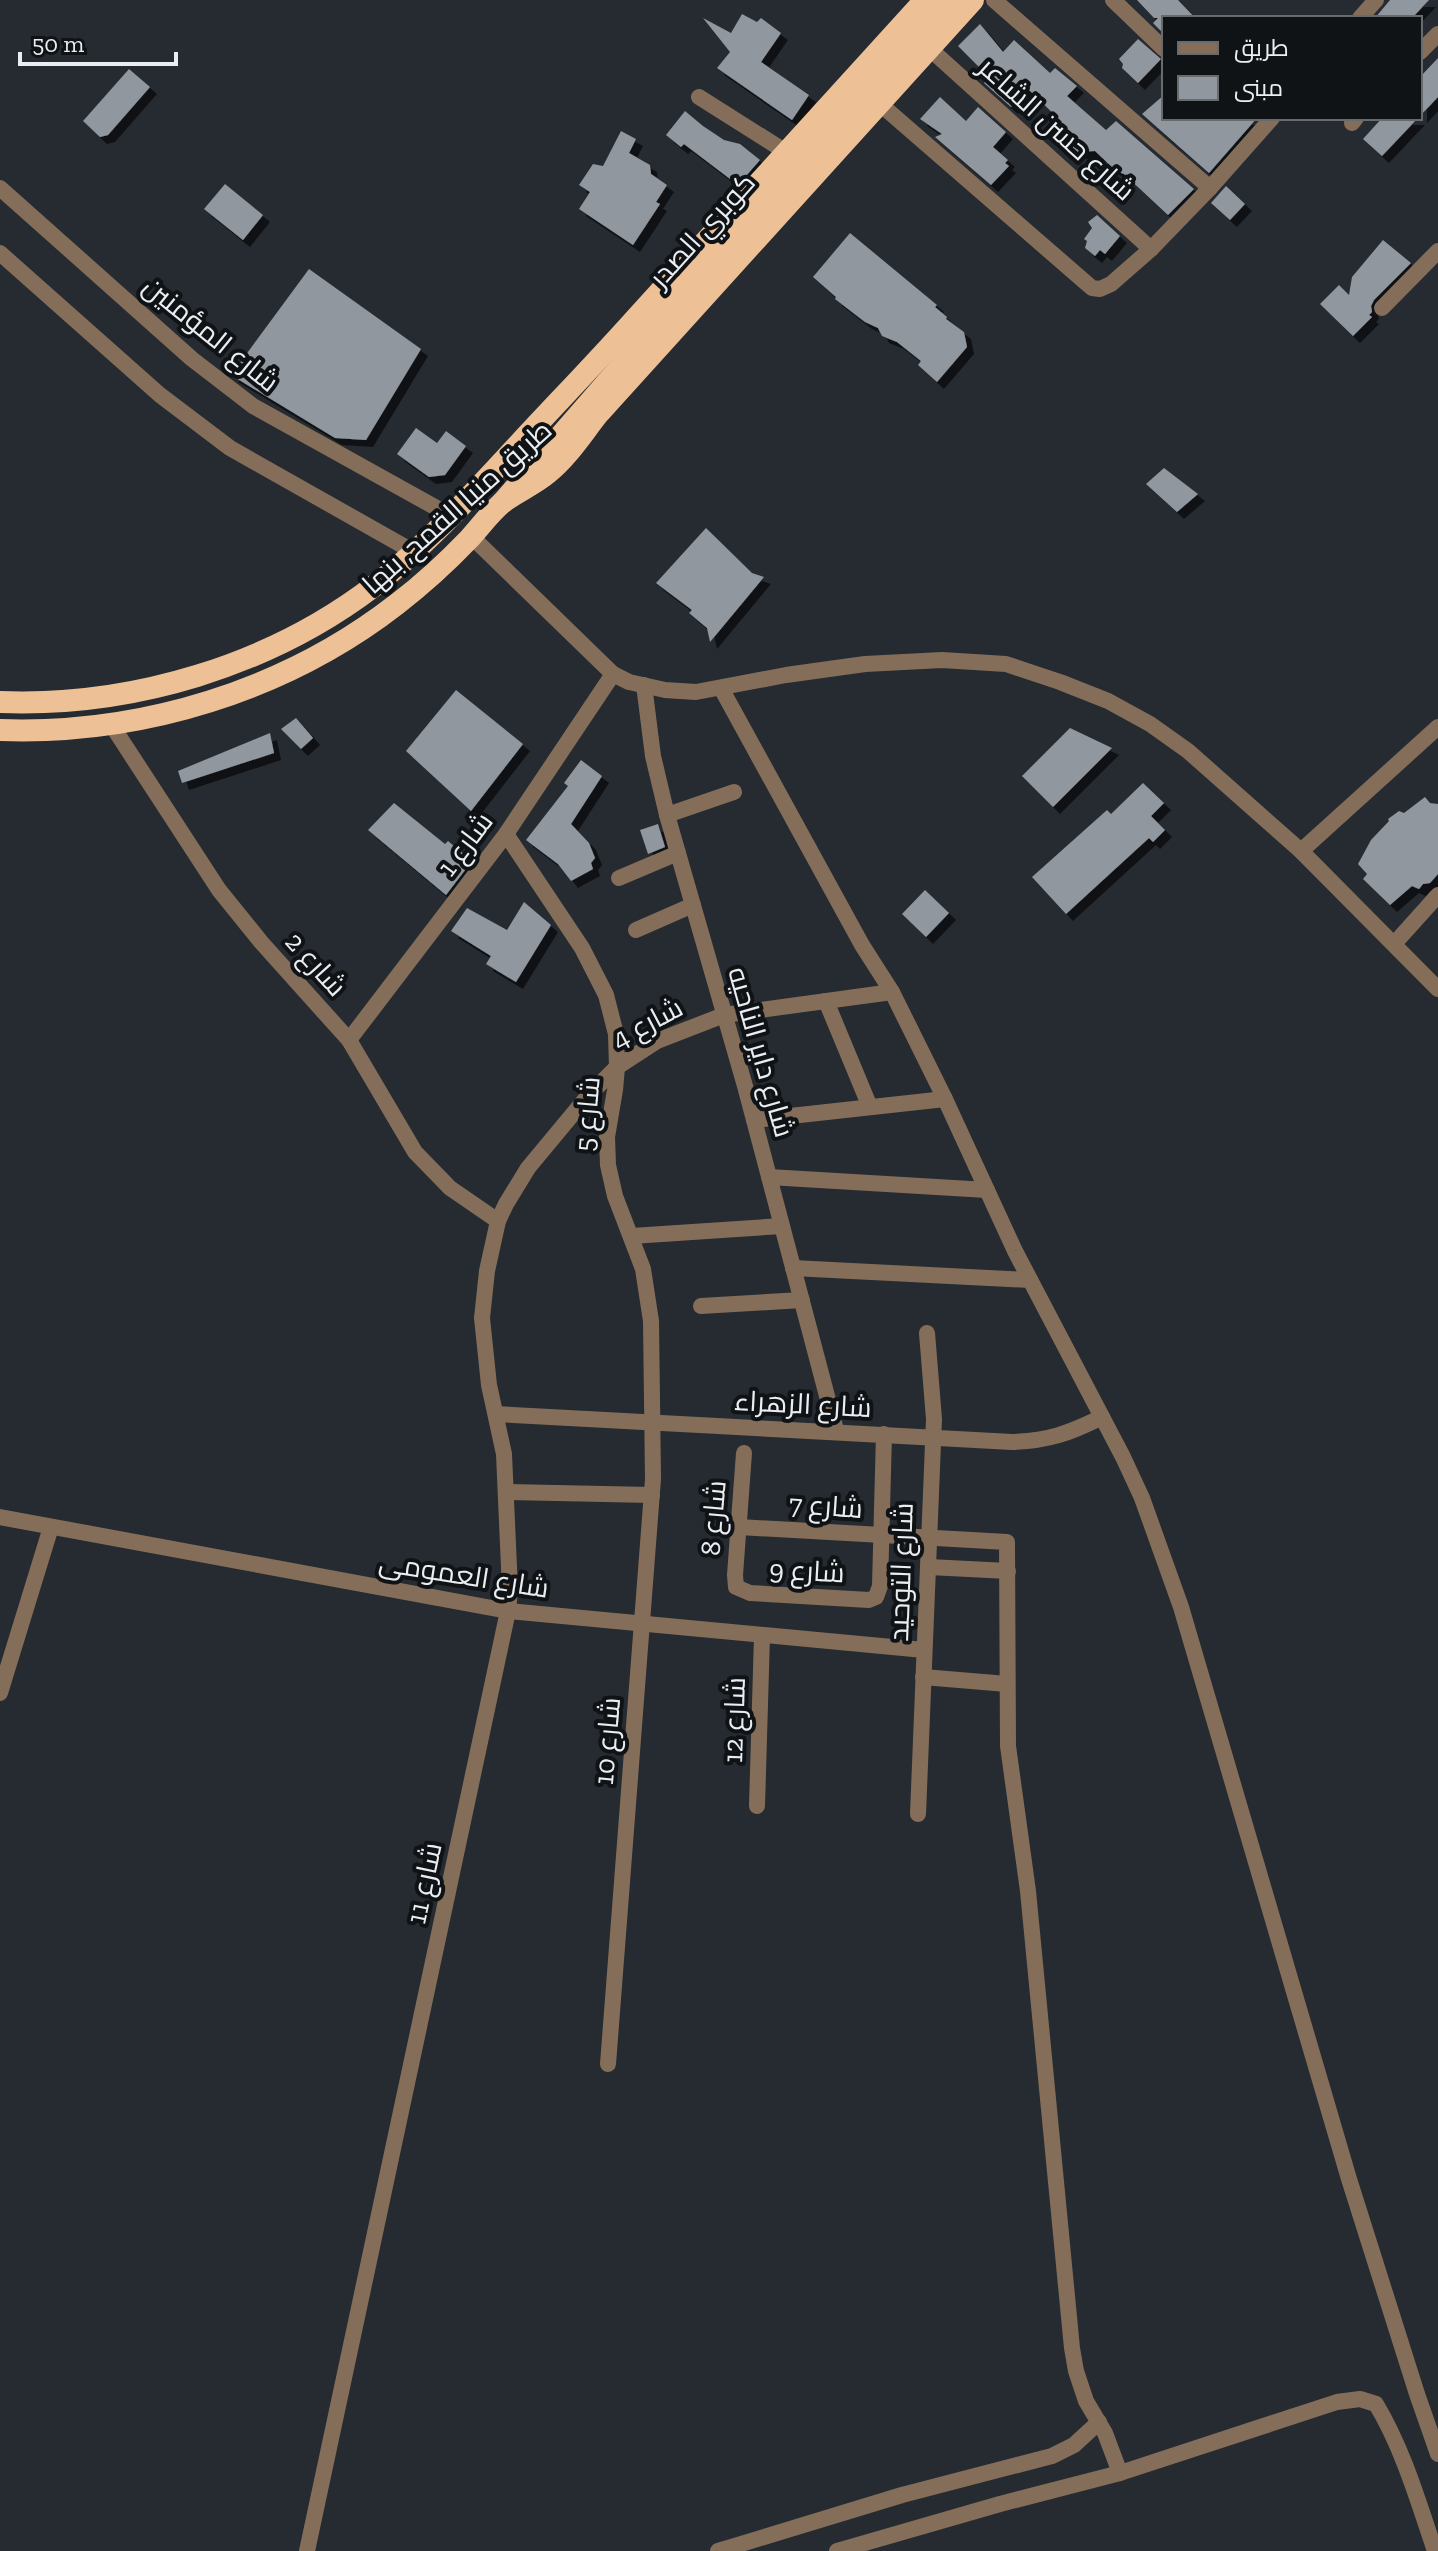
<svg xmlns="http://www.w3.org/2000/svg" width="1438" height="2551" viewBox="0 0 1438 2551" font-family="'Zilla Slab',Cairo,serif">
<style>
.building{fill:#90979f;filter:url(#shadow)}
.lines{fill:none;stroke-linecap:round;stroke-linejoin:round}
.minor{stroke:#856e59;stroke-width:16}
.trunk{stroke:#eec095;stroke-width:22}
.trunk-bridge{stroke:#eec095;stroke-width:22}
.labels{text-anchor:middle;dominant-baseline:central;stroke-width:8;stroke-linejoin:round;paint-order:stroke}
.street-label{font-size:28px;fill:#eaeef2;stroke:#101316}
</style>
<defs>
<filter id="shadow"><feDropShadow dx="7" dy="7" stdDeviation="0" flood-color="#0009"/></filter>
</defs>
<rect width="100%" height="100%" fill="#252b31"/>
<g class="building">
<polygon points="1137,0 1178,0 1195,18 1164,18 1164,34 1153,23 1158,18 1154,18"/>
<polygon points="1390,0 1429,0 1412,18 1375,18"/>
<polygon points="742,14 757,22 761,18 781,33 761,62 809,95 792,120 717,68 730,52 703,18 731,33"/>
<polygon points="980,24 1003,52 1014,40 1050,73 1055,68 1077,86 1067,96 1106,130 1116,121 1194,189 1168,215 1124,174 1116,171 1095,151 1078,152 1054,131 1062,122 1027,88 1011,107 984,83 989,77 958,46"/>
<polygon points="1138,39 1161,59 1138,83 1122,68 1123,64 1119,59"/>
<polygon points="1438,58 1438,97 1420,116 1420,77"/>
<polygon points="129,69 150,87 108,135 100,137 83,121"/>
<polygon points="1164,95 1164,118 1257,118 1209,173 1142,114"/>
<polygon points="940,97 966,121 978,107 1006,132 993,147 1008,160 1005,163 1009,166 991,185 935,137 942,134 920,119"/>
<polygon points="685,111 703,126 724,140 740,144 760,160 738,185 684,144 681,147 666,135"/>
<polygon points="1382,118 1418,118 1382,156 1363,139"/>
<polygon points="621,131 636,139 629,153 650,165 651,174 667,185 656,202 660,204 633,245 579,209 590,192 579,185 593,164 603,166"/>
<polygon points="225,184 263,215 243,240 204,209"/>
<polygon points="1226,186 1245,204 1230,220 1211,203"/>
<polygon points="1097,215 1120,236 1105,254 1100,250 1095,256 1085,248 1087,241 1084,239 1092,228 1088,222"/>
<polygon points="850,233 937,305 935,307 947,317 946,319 964,332 967,347 937,382 918,365 921,361 897,342 882,336 878,328 865,322 835,299 836,297 813,277"/>
<polygon points="1383,240 1411,263 1374,300 1371,306 1372,312 1369,315 1372,317 1353,336 1320,304 1339,285 1349,295 1352,277"/>
<polygon points="309,269 421,349 366,440 335,438 231,375"/>
<polygon points="416,428 437,443 446,431 466,446 445,475 429,477 397,454"/>
<polygon points="1164,468 1198,494 1177,512 1146,484"/>
<polygon points="706,528 752,573 764,577 710,642 707,628 689,613 692,610 656,583"/>
<polygon points="456,690 523,744 471,811 406,751"/>
<polygon points="296,718 313,738 301,749 281,729"/>
<polygon points="1070,728 1112,748 1053,807 1022,776"/>
<polygon points="270,733 274,753 182,783 178,771"/>
<polygon points="581,760 602,776 571,824 589,843 595,858 591,863 593,869 571,881 558,864 526,840 568,786 564,783"/>
<polygon points="1143,783 1164,803 1151,816 1165,830 1153,842 1149,838 1066,914 1032,877 1107,810 1111,814"/>
<polygon points="1425,797 1430,803 1438,804 1438,874 1430,883 1423,884 1419,889 1412,886 1390,905 1363,879 1367,874 1358,864 1371,840 1389,821 1388,819 1399,811 1404,813"/>
<polygon points="394,803 445,844 448,841 472,861 446,895 368,830"/>
<polygon points="658,824 665,847 648,854 640,830"/>
<polygon points="925,890 949,913 926,937 902,914"/>
<polygon points="524,902 551,925 516,982 486,964 491,956 451,931 467,908 507,930"/>
</g>
<g class="lines">
<g class="minor">
<polyline points="994,0 1210,188"/>
<polyline points="1113,0 1164,49"/>
<polyline points="1360,18 1376,0"/>
<polyline points="929,48 1151,249"/>
<polyline points="1420,52 1438,34"/>
<polyline points="699,97 786,152"/>
<polyline points="879,103 1092,288 1100,289 1111,284 1151,249 1210,188 1272,118"/>
<polyline points="1352,123 1356,118"/>
<polyline points="0,188 192,359 253,406 451,516"/>
<polyline points="0,253 160,395 230,448 414,552"/>
<polyline points="1382,308 1438,251"/>
<polyline points="472,537 613,674 629,682 665,690 696,692 786,675 865,664 942,660 1006,664 1060,682 1108,701 1150,724 1188,751 1301,851 1438,989"/>
<polyline points="644,685 653,756 667,815 745,1086 836,1430"/>
<polyline points="721,688 862,945 892,992 945,1099 1015,1251 1123,1457 1142,1498 1181,1607 1349,2179 1417,2394 1438,2454"/>
<polyline points="111,724 219,890 261,942 349,1040 415,1152 450,1188 498,1221"/>
<polyline points="667,815 734,792"/>
<polyline points="506,834 582,948 606,995 616,1034 617,1067 615,1090 607,1137 608,1165 615,1196 643,1269 651,1321 653,1479 608,2064"/>
<polyline points="1301,851 1438,727"/>
<polyline points="619,878 678,853"/>
<polyline points="636,930 693,905"/>
<polyline points="1394,944 1438,895"/>
<polyline points="826,1001 870,1107"/>
<polyline points="349,1040 506,834 613,674"/>
<polyline points="754,1120 945,1099"/>
<polyline points="769,1177 987,1190"/>
<polyline points="632,1236 782,1226"/>
<polyline points="793,1268 1030,1280"/>
<polyline points="701,1306 802,1300"/>
<path d="M496,1414L1012,1442C1048,1441 1070,1433 1102,1417"/>
<polyline points="744,1453 735,1575 736,1587 750,1593 869,1600 876,1597 880,1586 884,1434"/>
<polyline points="506,1492 652,1495"/>
<polyline points="0,1517 508,1611 924,1650"/>
<polyline points="739,1527 1007,1542 1008,1746 1028,1891 1072,2348 1076,2371 1086,2401 1105,2433 1120,2473"/>
<polyline points="929,1567 1008,1571"/>
<polyline points="923,1677 1007,1684"/>
<polyline points="0,1693 51,1527"/>
<polyline points="757,1806 762,1636"/>
<polyline points="918,1814 934,1419 927,1333"/>
<polyline points="307,2551 508,1611 510,1590 504,1454 489,1385 482,1318 487,1271 498,1221 506,1204 528,1168 587,1097 617,1067 657,1041 724,1015 892,992"/>
<polyline points="718,2551 902,2495 1052,2456 1074,2445 1099,2422"/>
<path d="M837,2551L1000,2504L1120,2473L1337,2402L1360,2399L1376,2404C1403,2449 1418,2501 1435,2551"/>
</g>
<g class="trunk">
<path d="M0,702C132,707 269,666 374,586C422,549 463,504 504,460C548,412 593,366 636,318C732,212 829,106 925,0"/>
<path d="M0,730C141,735 285,691 397,604C423,584 447,562 469,539C480,527 490,513 502,503C516,492 534,485 548,473C568,457 583,433 599,413L973,0"/>
</g>
<polyline class="trunk-bridge" points="502,503 649,334 949,0"/>
</g>
<g class="labels">
<g class="street-label">
<text transform="translate(1057 129) rotate(42)">شارع حسن الشاعر</text>
<text transform="translate(702 230) rotate(-48)">كوبري الصدر</text>
<text transform="translate(211 334) rotate(39)">شارع المؤمنين</text>
<text transform="translate(457 507) rotate(-42)">طريق منيا القمح, بنها</text>
<text transform="translate(465 844) rotate(-53)">شارع 1</text>
<text transform="translate(316 964) rotate(48)">شارع 2</text>
<text transform="translate(647 1023) rotate(-28)">شارع 4</text>
<text transform="translate(761 1052) rotate(74)">شارع داير الناحيه</text>
<text transform="translate(587 1114) rotate(-85)">شارع 5</text>
<text transform="translate(803 1404) rotate(3)">شارع الزهراء</text>
<text transform="translate(826 1506) rotate(4)">شارع 7</text>
<text transform="translate(713 1518) rotate(-85)">شارع 8</text>
<text transform="translate(807 1571) rotate(3)">شارع 9</text>
<text transform="translate(901 1572) rotate(-88)">شارع التوحيد</text>
<text transform="translate(464 1575) rotate(9)">شارع العمومى</text>
<text transform="translate(734 1720) rotate(-88)">شارع 12</text>
<text transform="translate(607 1741) rotate(-85)">شارع 10</text>
<text transform="translate(424 1883) rotate(-78)">شارع 11</text>
</g>
</g>
<rect x="1162" y="16" width="260" height="104" fill="#101316" stroke="#676b6e" stroke-width="2"/>
<rect x="1178" y="42" width="40" height="12" fill="#856e59" stroke="#676b6e" stroke-width="2"/>
<text x="1234" y="56" font-size="24" fill="#eaeef2">طريق</text>
<rect x="1178" y="76" width="40" height="24" fill="#90979f" stroke="#676b6e" stroke-width="2"/>
<text x="1234" y="96" font-size="24" fill="#eaeef2">مبنى</text>
<path d="M20 52v12h156v-12" fill="none" stroke="#eaeef2" stroke-width="4"/>
<text x="32" y="52" font-size="24" fill="#eaeef2" stroke="#101316" stroke-width="6" paint-order="stroke">50 m</text>
</svg>
